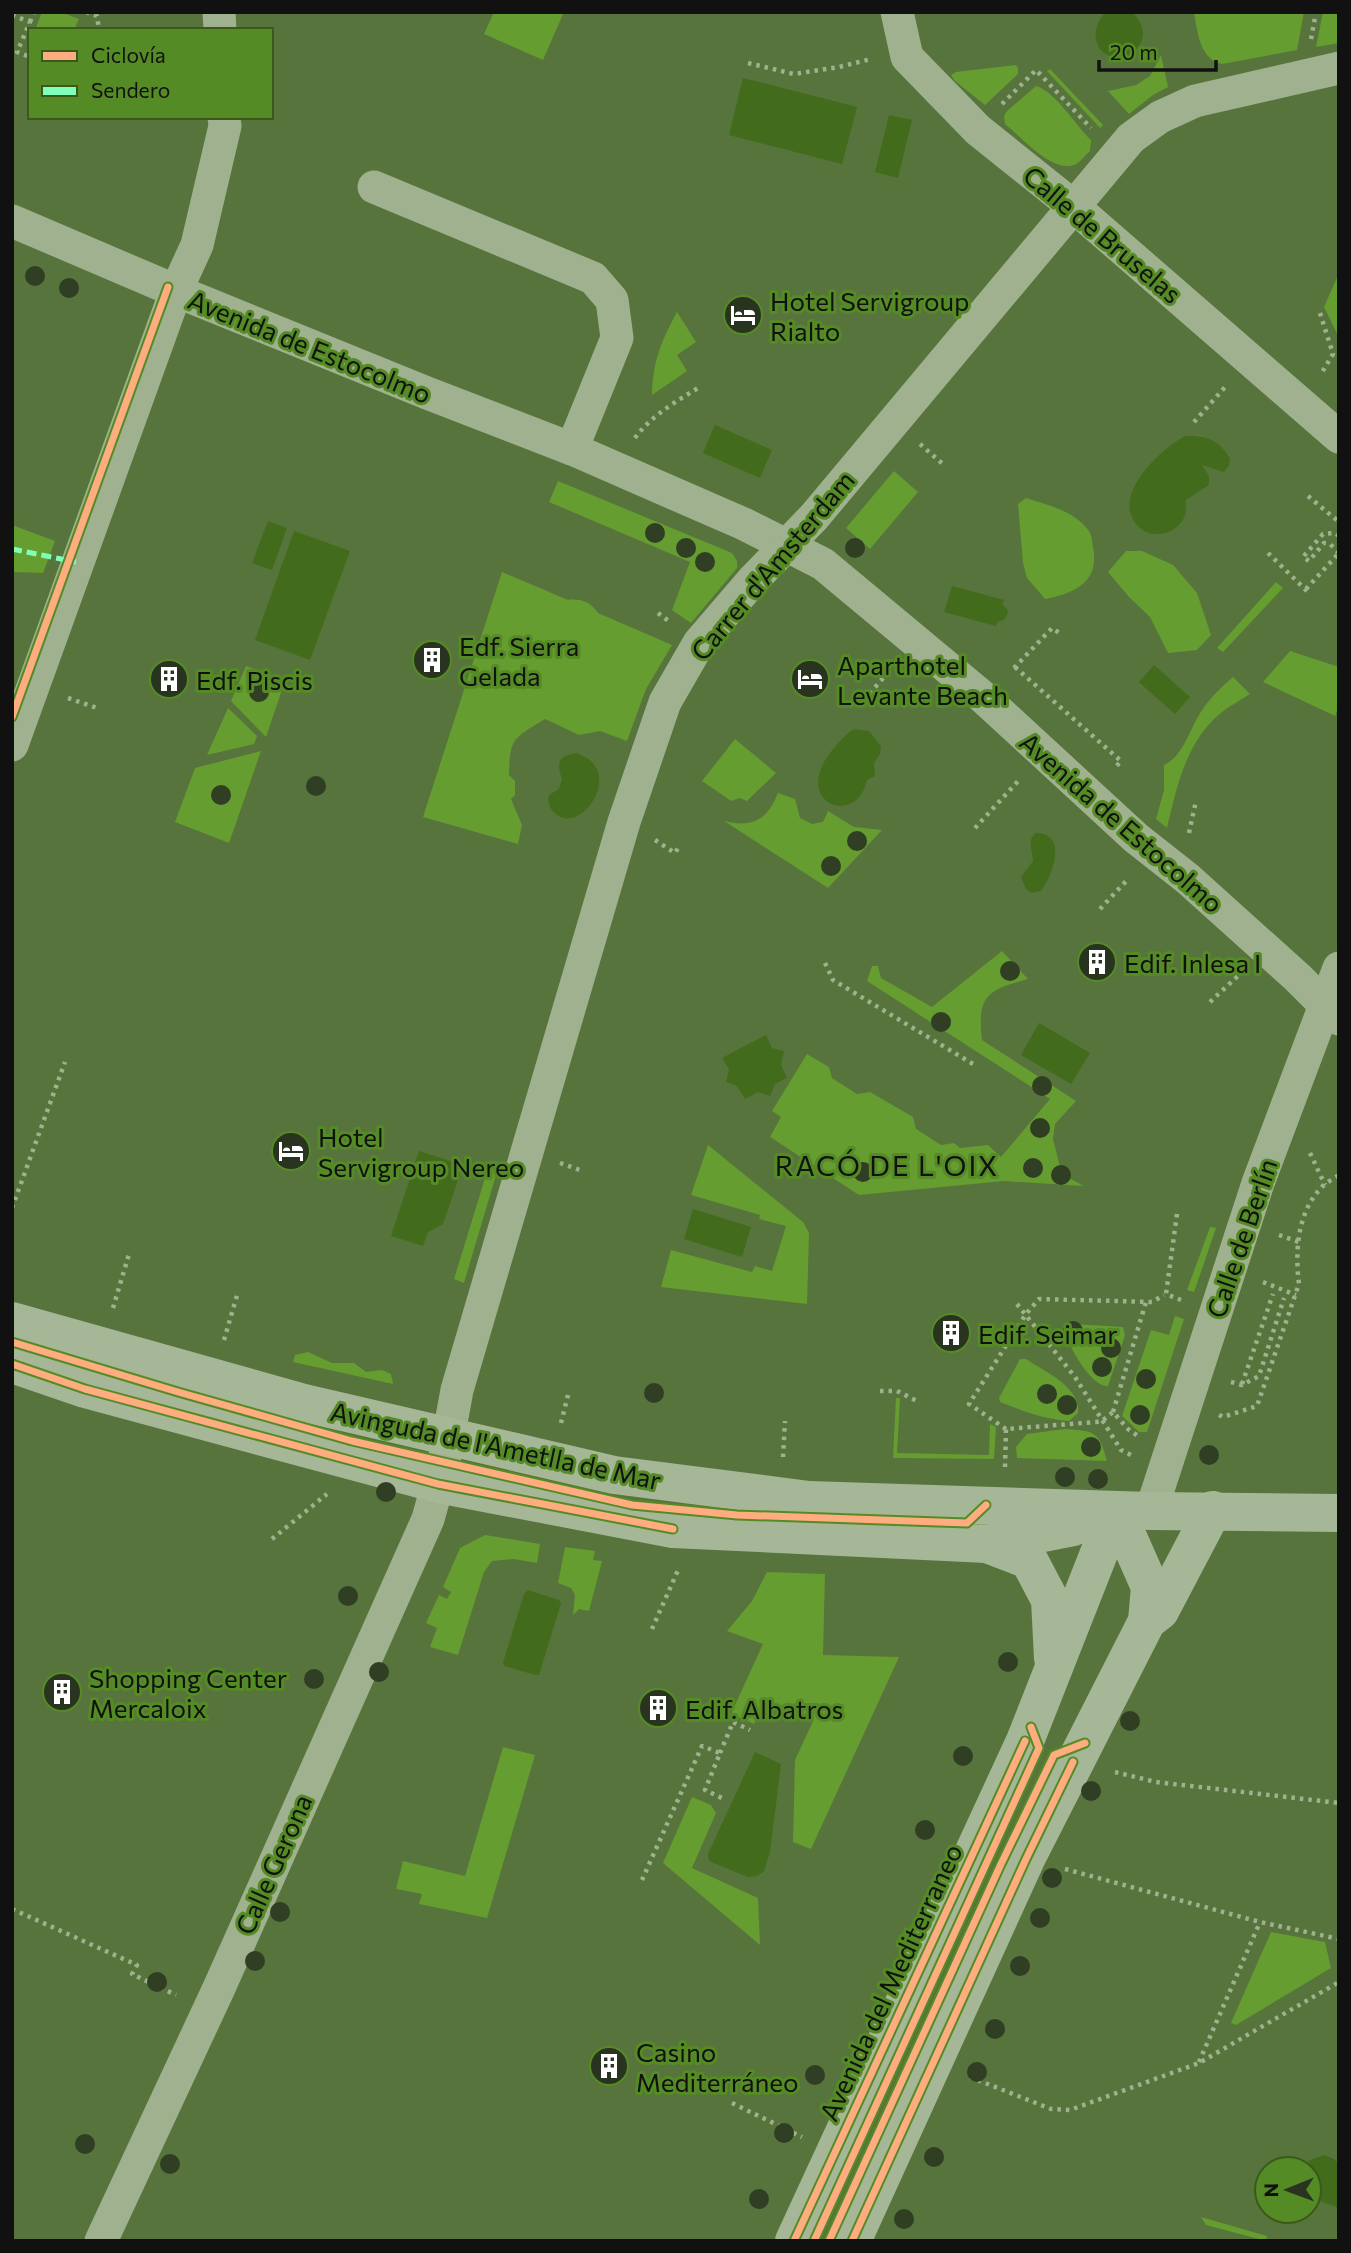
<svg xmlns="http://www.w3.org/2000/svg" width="1351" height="2253" viewBox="0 0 1351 2253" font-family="Commissioner,sans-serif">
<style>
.green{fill:#669d30}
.water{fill:#426c1c}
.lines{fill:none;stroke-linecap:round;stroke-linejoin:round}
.path{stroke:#a0b18f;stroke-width:4.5;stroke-dasharray:3.5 5;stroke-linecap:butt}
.street{stroke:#a0b18f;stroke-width:33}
.secondary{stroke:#a6b798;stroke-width:38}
.quiet{stroke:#80ffba;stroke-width:5;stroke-dasharray:10 5;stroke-linecap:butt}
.cycleway-casing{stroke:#558b24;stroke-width:11}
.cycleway{stroke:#ffac80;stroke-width:7}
.tree{fill:#303e24}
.labels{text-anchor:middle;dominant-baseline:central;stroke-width:6;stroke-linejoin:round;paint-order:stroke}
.street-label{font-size:26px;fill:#111;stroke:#558b24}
.poi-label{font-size:26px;fill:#111;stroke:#558b24;text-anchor:start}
.neighbourhood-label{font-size:28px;letter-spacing:2px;fill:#111;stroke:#558b24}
</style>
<rect width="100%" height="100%" fill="#56743b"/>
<g class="green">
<polygon points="42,12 61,12 79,19 74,30 35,30"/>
<polygon points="494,12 564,12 543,60 484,34"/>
<path d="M1194,12H1304L1297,50L1222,64C1200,60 1197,31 1194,12Z"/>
<polygon points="1323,12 1339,12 1339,43 1316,47"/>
<polygon points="1161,55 1168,87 1153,95 1129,114 1108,91 1136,85 1150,76"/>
<polygon points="1016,65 1018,68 1018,74 985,105 955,81 951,75 956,72"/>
<polygon points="1050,69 1103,125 1100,128 1047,71"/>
<path d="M1036,86C1055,91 1076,126 1091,140L1090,151C1085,155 1080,163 1074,165C1052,173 1021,137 1005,124L1004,116L1007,111Z"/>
<polygon points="1339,273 1339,338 1324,307"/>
<path d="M677,312L696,342L677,355L687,371L652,395C653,360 661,342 677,312Z"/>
<polygon points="894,471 918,492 870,549 846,528"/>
<polygon points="558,481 732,553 737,561 737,568 691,623 672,610 690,562 549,502"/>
<path d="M1026,498C1048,505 1075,511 1089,531C1092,535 1092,542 1093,547C1100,582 1075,593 1045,599L1027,578L1023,563L1018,504Z"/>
<polygon points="12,525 55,541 43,573 12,572"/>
<polygon points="1126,551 1142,551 1173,565 1197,593 1211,635 1197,650 1168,653 1150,617 1129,597 1108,572"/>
<path d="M502,572L568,600C580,598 591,602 598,613L672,645L646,689L627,741L600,731L579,735L545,719C513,739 510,737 509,775L515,781V795L511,799L522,825L518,844L423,817Z"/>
<polygon points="1276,582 1283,588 1223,652 1217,648"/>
<polygon points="1290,651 1339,667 1339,705 1335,716 1263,682"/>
<polygon points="246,666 285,681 266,737 231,701"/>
<path d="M1233,677L1250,694C1241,700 1231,705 1222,712C1186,741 1177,786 1167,828L1156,819L1164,790V765C1183,756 1188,733 1199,715C1208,700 1220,688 1233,677Z"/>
<polygon points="228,708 257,736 254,744 207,755"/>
<polygon points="735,739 776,773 747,801 740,798 731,801 702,781"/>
<polygon points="261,751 229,843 175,822 195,768"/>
<path d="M778,793L795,799L800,818L812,824L823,822L828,811L854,827L882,830L828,888L724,821C753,828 767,820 778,793Z"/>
<path d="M1002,951L1028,979C987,990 977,996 982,1040L1076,1101L1055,1124L1053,1139L1060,1167L1069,1178L1084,1186L1004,1181L859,1195L770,1137L781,1117L772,1111L807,1054L829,1067L832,1078L857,1094L870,1092L913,1117L916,1129L941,1145L954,1143L960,1148L988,1145L1001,1157L1050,1099L867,981L872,966H878L881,978L932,1007Z"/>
<polygon points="708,1145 803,1222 809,1233 807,1304 661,1287 671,1250 752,1272 755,1266 772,1271 786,1226 759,1219 760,1215 691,1195"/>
<polygon points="490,1162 499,1165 464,1283 454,1279"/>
<polygon points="1210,1227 1216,1228 1194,1292 1187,1290"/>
<polygon points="1175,1316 1184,1319 1147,1432 1139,1432 1122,1416 1151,1330 1169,1335"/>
<path d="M1073,1324L1123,1327L1125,1335L1108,1386C1091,1388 1065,1342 1065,1327Z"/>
<polygon points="308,1352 332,1363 354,1363 366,1372 382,1370 391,1374 393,1384 293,1362 295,1355"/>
<path d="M1020,1359H1026C1045,1372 1081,1387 1078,1413L1069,1421C1044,1419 1023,1411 1000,1402L999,1398Z"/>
<polygon points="896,1398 900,1398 897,1453 989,1455 990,1424 996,1427 994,1459 893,1458"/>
<path d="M1065,1429C1095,1431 1099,1431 1107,1461L1017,1458L1016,1447L1027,1434Z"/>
<polygon points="485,1535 540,1544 537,1563 514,1559 492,1561 484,1572 458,1655 430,1647 437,1628 426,1623 439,1595 447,1599 451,1592 443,1587 460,1548"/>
<polygon points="565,1547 595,1551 593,1560 602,1561 589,1611 579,1609 573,1615 575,1595 571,1588 558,1583"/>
<polygon points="767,1572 825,1574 823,1655 899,1657 811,1849 793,1842 795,1760 814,1719 765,1703 754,1724 731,1714 763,1644 727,1631 752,1601"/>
<polygon points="503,1747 535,1755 487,1918 419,1904 422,1894 396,1889 403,1861 465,1876"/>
<polygon points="692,1797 711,1805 716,1813 692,1868 758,1898 760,1945 663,1863"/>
<polygon points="1271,1932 1325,1942 1331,1968 1236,2025 1231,2023"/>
<polygon points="1201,2217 1267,2236 1266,2241 1206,2225"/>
</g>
<g class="water">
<path d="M1105,12C1113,12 1125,10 1132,13C1137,16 1140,22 1142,27C1150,54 1107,70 1097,43C1093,32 1098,21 1105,12Z"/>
<polygon points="743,78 857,107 842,164 729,135"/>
<polygon points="889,115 912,120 898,178 875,172"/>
<polygon points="715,425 772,450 760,478 703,453"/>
<path d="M1185,436C1206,435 1220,440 1230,459L1229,466L1224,472L1202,465L1209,476V485L1186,500C1186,508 1187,515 1182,521C1173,535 1151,539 1139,527C1108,497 1161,449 1185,436Z"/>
<polygon points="268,521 287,528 272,570 252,563"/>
<polygon points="294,531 350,551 310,660 255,640"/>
<path d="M952,586L1004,600L1002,604L1008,610C1007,618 1005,621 997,622L996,626L944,612Z"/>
<polygon points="1154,665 1190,697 1175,714 1139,682"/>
<path d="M854,729L869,731L881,746L880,754L874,763L875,776L867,780C856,830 788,801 834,748C840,741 845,735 854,729Z"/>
<path d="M576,753C627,769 582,836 556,814C550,809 547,803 549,795L559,789L562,779C556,762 559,756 576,753Z"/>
<path d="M1036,833C1068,833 1053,876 1041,891L1032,893L1026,889L1021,877L1033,861C1033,850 1026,840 1036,833Z"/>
<polygon points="1039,1023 1090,1053 1071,1084 1021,1055"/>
<polygon points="766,1035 772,1048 784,1051 781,1065 787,1078 775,1084 770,1096 758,1092 745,1099 737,1086 726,1082 729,1069 722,1058"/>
<polygon points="419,1151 463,1165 443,1224 428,1232 423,1246 391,1236"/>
<polygon points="693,1209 751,1227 742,1257 684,1239"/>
<polygon points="528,1590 559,1600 561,1603 539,1675 536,1675 504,1666 503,1663 524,1594"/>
<polygon points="755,1752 781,1764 770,1852 764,1871 757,1876 748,1877 709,1861 708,1854"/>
<polygon points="1324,2155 1334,2159 1339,2164 1339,2208 1309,2197 1309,2169 1302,2169 1310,2160"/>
</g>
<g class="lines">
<g class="path">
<polyline points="86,12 97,16 99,30"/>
<polyline points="12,15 30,22 17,52 30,57"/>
<polyline points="30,22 34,12"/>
<polyline points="1311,39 1316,12"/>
<polyline points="748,63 794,74 839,67 871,59"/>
<polyline points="1002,104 1036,70 1091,128"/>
<polyline points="1320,313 1333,354 1321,374"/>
<polyline points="1194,422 1226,386"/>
<path d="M635,438C651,416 675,402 698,388"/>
<polyline points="920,444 944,465"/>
<polyline points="1308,496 1339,522"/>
<polyline points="1339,536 1335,533 1323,534 1303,557 1309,561 1324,543 1330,544 1339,553"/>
<polyline points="1268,553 1309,593"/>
<polyline points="1306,589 1339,553"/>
<polyline points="658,613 670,622"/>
<polyline points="1015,667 1121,761 1114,769"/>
<polyline points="1014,668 1052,628 1061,634"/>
<polyline points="68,698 100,709"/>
<polyline points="864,700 891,669"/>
<polyline points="975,828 1020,779"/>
<polyline points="1189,833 1196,801"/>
<polyline points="655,840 675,853 680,845"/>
<polyline points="1100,909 1129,878"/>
<polyline points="825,963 833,980 973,1064"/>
<polyline points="1210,1002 1240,974"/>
<polyline points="1310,1153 1325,1185"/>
<polyline points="560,1163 580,1170"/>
<polyline points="12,1208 65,1062"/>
<polyline points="1177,1214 1166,1294 1181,1300"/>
<polyline points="1279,1235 1299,1242"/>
<polyline points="1263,1282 1296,1295"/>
<polyline points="1017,1304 1075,1377 1121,1450 1131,1455"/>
<polyline points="113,1308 129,1254"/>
<polyline points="224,1340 238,1292"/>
<polyline points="1231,1382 1242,1385 1259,1376 1284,1298"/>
<polyline points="1242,1384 1273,1294"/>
<polyline points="880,1391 897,1391 917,1401"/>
<polyline points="1113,1412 1146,1302"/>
<path d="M1219,1415L1223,1417L1257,1406L1299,1284C1295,1252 1297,1213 1321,1188C1325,1183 1333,1179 1339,1175"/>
<polyline points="561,1423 568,1395"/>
<polyline points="1006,1429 969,1404 1026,1314 1039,1299 1152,1302 1164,1295"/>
<polyline points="783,1457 785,1421"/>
<polyline points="1005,1467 1006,1429 1096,1422 1102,1421 1113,1412 1128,1429 1138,1436"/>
<polyline points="272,1539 327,1494"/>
<polyline points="652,1629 679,1568"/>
<polyline points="720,1753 733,1722 750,1730"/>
<polyline points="1115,1772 1156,1782 1339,1803"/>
<polyline points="1065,1869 1260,1922 1339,1939"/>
<polyline points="642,1880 702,1746 720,1753 705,1790 722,1798"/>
<polyline points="12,1909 137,1965 132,1974 176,1995"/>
<polyline points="1199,2062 1260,1922"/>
<polyline points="970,2077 1051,2109 1070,2110 1199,2063 1339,1982"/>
<polyline points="732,2103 802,2137"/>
</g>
<g class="street">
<polyline points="219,12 220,30"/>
<polyline points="897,12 907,57 978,130 1073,206 1339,437"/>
<polyline points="374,187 593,278 612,300 617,338 572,449"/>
<polyline points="12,221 176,291 427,393 572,449 744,524 823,564 984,698 1136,838 1188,879 1298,978 1339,1019"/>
<polyline points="12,745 176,291 197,245 225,126 224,117"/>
<polyline points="1151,1511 1258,1183 1339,968"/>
<polyline points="101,2241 219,1988 428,1519 444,1461 457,1390 624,822 665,702 699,643 753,580 814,517 1131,138 1160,117 1195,101 1339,68"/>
</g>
<g class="secondary">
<polyline points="12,1321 304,1403 614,1475 809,1500 1151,1511 1339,1513"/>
<polyline points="12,1364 85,1389 438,1484 673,1529 987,1544 1073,1527 1085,1522"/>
<polyline points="987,1544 1029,1560 1050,1600 1053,1658"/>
<polyline points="1147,1621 1160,1611 1213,1510"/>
<polyline points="794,2241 1025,1741 1116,1510"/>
<polyline points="852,2241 1026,1859 1147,1621 1150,1587 1116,1510"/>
</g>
<polyline class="quiet" points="12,549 76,562"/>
<defs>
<g id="cycleway">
<polyline points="12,717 168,287"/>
<polyline points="12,1342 178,1392 352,1441 632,1505 737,1515 967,1523 986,1505"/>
<polyline points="12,1364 85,1389 438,1484 673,1529"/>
<polyline points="794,2241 1025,1741"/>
<polyline points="814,2241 1039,1748 1031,1727"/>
<polyline points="829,2241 1001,1864 1054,1755 1085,1743"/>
<polyline points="852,2241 1026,1859 1073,1762"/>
</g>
</defs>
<use href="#cycleway" class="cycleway-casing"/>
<use href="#cycleway" class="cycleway"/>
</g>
<g class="tree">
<circle cx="35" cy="276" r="10"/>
<circle cx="69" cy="288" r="10"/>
<circle cx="655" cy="533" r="10"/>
<circle cx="686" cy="548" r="10"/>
<circle cx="855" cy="548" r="10"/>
<circle cx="705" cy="562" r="10"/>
<circle cx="259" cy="692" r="10"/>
<circle cx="316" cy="786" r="10"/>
<circle cx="221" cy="795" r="10"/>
<circle cx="857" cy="841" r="10"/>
<circle cx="831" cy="866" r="10"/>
<circle cx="1010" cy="971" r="10"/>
<circle cx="941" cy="1022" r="10"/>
<circle cx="1042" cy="1086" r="10"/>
<circle cx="1040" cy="1128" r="10"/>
<circle cx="1033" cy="1168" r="10"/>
<circle cx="863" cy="1172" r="10"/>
<circle cx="1061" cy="1175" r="10"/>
<circle cx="1073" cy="1331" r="10"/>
<circle cx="1111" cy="1348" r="10"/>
<circle cx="1102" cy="1367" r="10"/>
<circle cx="1146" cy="1379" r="10"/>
<circle cx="654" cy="1393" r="10"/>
<circle cx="1047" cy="1394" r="10"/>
<circle cx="1067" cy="1405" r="10"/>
<circle cx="1140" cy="1415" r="10"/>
<circle cx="1091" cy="1447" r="10"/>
<circle cx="1209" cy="1455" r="10"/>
<circle cx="1065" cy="1477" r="10"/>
<circle cx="1098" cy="1479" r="10"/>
<circle cx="386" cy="1492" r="10"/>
<circle cx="348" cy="1596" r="10"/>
<circle cx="1008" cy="1662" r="10"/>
<circle cx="379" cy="1672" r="10"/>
<circle cx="314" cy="1679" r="10"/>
<circle cx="1130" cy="1721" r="10"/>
<circle cx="963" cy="1756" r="10"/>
<circle cx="1091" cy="1791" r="10"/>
<circle cx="925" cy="1830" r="10"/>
<circle cx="1052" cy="1878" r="10"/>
<circle cx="280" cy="1912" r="10"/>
<circle cx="1040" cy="1918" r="10"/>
<circle cx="255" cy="1961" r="10"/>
<circle cx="1020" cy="1966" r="10"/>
<circle cx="157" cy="1982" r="10"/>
<circle cx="995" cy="2029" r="10"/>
<circle cx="977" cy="2072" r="10"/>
<circle cx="815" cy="2075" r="10"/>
<circle cx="784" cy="2133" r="10"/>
<circle cx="85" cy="2144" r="10"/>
<circle cx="934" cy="2157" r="10"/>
<circle cx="170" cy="2164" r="10"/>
<circle cx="759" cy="2199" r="10"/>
<circle cx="904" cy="2219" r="10"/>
</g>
<defs>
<symbol id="hotel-disc" viewBox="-11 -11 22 22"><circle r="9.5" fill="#293420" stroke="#558b24"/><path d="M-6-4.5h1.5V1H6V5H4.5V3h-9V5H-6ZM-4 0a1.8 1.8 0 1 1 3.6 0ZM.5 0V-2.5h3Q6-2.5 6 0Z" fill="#fff"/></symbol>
<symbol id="building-disc" viewBox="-11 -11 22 22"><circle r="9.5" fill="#293420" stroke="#558b24"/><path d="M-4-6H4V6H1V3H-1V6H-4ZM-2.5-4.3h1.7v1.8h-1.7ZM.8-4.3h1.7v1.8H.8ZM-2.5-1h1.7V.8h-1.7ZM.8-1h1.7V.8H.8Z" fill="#fff"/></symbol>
</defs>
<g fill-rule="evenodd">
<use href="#hotel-disc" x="721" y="293" width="44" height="44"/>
<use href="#building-disc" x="410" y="638" width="44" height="44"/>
<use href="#building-disc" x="147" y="657" width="44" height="44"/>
<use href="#hotel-disc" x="788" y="657" width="44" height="44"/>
<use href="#building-disc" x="1075" y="940" width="44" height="44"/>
<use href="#hotel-disc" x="269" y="1129" width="44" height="44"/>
<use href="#building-disc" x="929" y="1311" width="44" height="44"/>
<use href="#building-disc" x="40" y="1670" width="44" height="44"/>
<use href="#building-disc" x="636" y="1686" width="44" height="44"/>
<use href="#building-disc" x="587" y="2044" width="44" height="44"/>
</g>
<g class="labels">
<g class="street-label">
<text transform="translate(1103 234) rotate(40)">Calle de Bruselas</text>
<text transform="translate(310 346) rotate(22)">Avenida de Estocolmo</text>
<text transform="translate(772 565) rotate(-50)">Carrer d'Amsterdam</text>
<text transform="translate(1122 822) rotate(41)">Avenida de Estocolmo</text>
<text transform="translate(1241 1238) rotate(-71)">Calle de Berlín</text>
<text transform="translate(496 1445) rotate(12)">Avinguda de l'Ametlla de Mar</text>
<text transform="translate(273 1864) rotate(-66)">Calle Gerona</text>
<text transform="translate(890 1982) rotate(-65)">Avenida del Mediterraneo</text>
</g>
<g class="poi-label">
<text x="770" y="300">Hotel Servigroup<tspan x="770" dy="30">Rialto</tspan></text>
<text x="459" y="645">Edf. Sierra<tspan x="459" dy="30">Gelada</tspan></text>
<text x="837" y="664">Aparthotel<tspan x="837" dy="30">Levante Beach</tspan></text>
<text x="196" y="679">Edf. Piscis</text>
<text x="1124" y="962">Edif. Inlesa I</text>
<text x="318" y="1136">Hotel<tspan x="318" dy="30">Servigroup Nereo</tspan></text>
<text x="978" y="1333">Edif. Seimar</text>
<text x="89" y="1677">Shopping Center<tspan x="89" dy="30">Mercaloix</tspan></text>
<text x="685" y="1708">Edif. Albatros</text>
<text x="636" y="2051">Casino<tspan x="636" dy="30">Mediterráneo</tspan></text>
</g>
<g class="neighbourhood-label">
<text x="887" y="1165">RACÓ DE L'OIX</text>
</g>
</g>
<rect width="1351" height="2253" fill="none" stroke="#111111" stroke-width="28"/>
<rect x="28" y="28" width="245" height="91" fill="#558b24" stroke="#3a5a1c" stroke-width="2"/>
<rect x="42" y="51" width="35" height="10" fill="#ffac80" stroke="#3a5a1c" stroke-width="2"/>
<text x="91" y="63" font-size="21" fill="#111111">Ciclovía</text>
<rect x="42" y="86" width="35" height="10" fill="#80ffba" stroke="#3a5a1c" stroke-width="2"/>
<text x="91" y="98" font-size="21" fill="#111111">Sendero</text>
<g transform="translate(1288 2190) rotate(269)"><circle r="33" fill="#558b24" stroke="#3a5a1c" stroke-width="2"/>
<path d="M0-5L12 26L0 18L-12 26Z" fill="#293420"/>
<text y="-10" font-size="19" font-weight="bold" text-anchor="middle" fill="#111111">N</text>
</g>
<path d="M1099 60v10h117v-10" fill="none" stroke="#111111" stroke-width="3.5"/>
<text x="1110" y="60" font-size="21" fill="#111111" stroke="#558b24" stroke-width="5" paint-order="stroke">20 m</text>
</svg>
